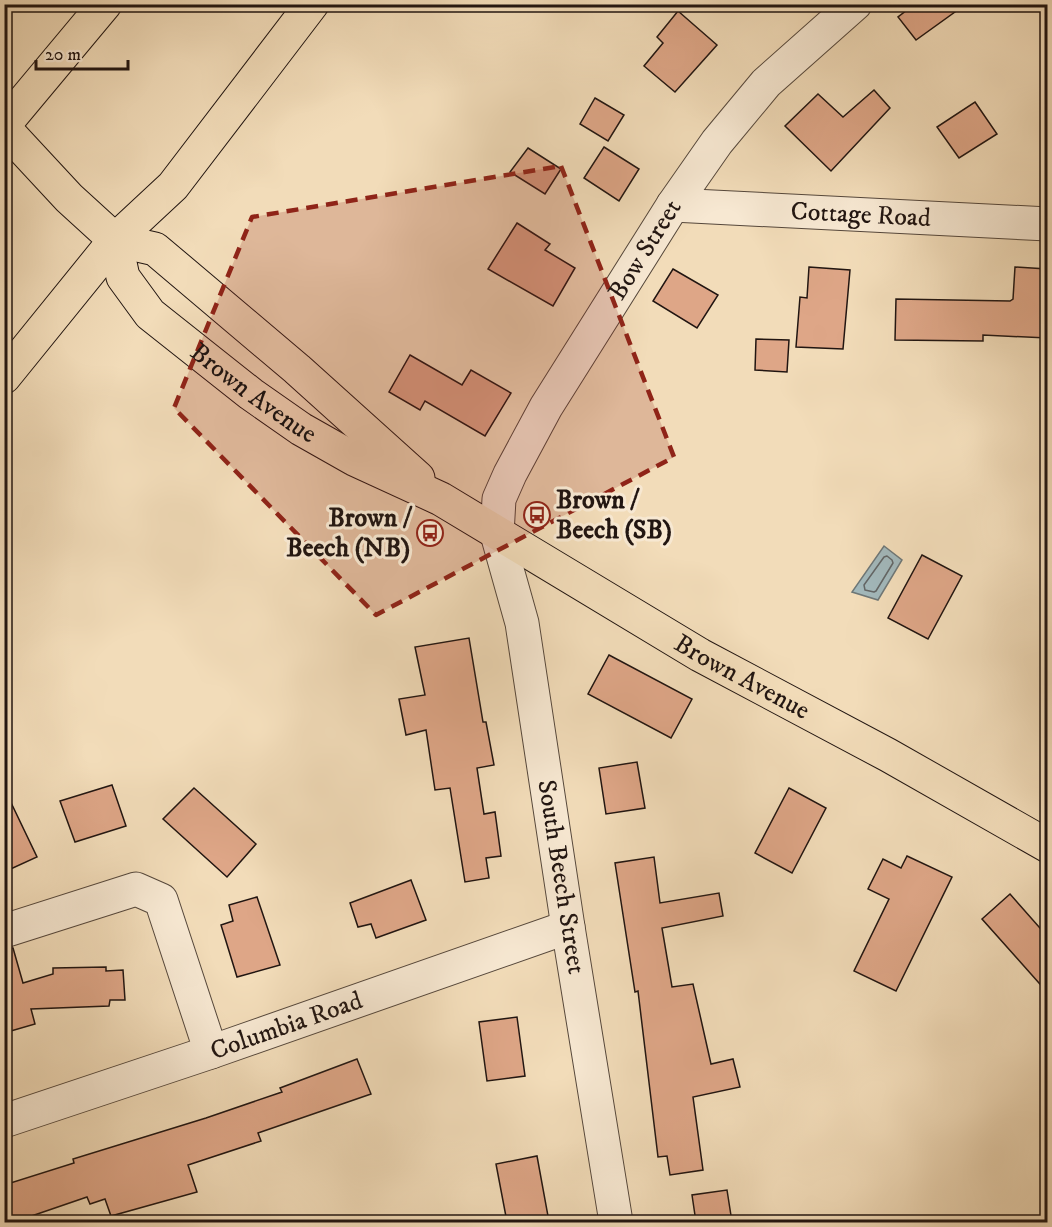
<svg xmlns="http://www.w3.org/2000/svg" width="1052" height="1227" viewBox="0 0 1052 1227" font-family="'IM FELL DW Pica',serif">
<style>
.water{fill:#a2b8bb;stroke:#6e7777;stroke-width:1.5}
.lines{fill:none;stroke-linecap:round;stroke-linejoin:round}
.shore{stroke:#626666;stroke-width:1.5}
.building{fill:#dea687;stroke:#211511;stroke-width:1.5}
.minor-casing{stroke:#55473b;stroke-width:35}
.major-casing{stroke:#211511;stroke-width:35}
.highway-casing{stroke:#211511;stroke-width:35}
.minor{stroke:#f7e8d2;stroke-width:33}
.major{stroke:#f2dcb9;stroke-width:33}
.highway{stroke:#f2dcb9;stroke-width:33}
.marked{fill:#8f2418;fill-opacity:0.2;stroke:#8f2418;stroke-width:4.5;stroke-dasharray:12 8;stroke-linejoin:round}
.labels{text-anchor:middle;dominant-baseline:central;stroke-width:6;stroke-linejoin:round;paint-order:stroke}
.street-label{font-size:26px;fill:#211511;stroke:#f7e8d2}
.poi-label{font-size:26px;font-weight:bold;fill:#211511;stroke:#f7e8d2;text-anchor:start}
</style>
<rect width="100%" height="100%" fill="#f2dcb9"/>
<filter id="stains"><feTurbulence type="fractalNoise" baseFrequency=".00333" numOctaves="4"/><feColorMatrix values="0 0 0 0 .2 0 0 0 0 .09 0 0 0 0 .02 0 0 0 .5 -.17"/></filter>
<radialGradient id="worn" r=".72"><stop offset=".6" stop-color="#630" stop-opacity="0"/><stop offset="1" stop-color="#630" stop-opacity=".3"/></radialGradient>
<polygon class="water" points="884,546 902,560 878,600 852,592"/>
<g class="lines">
<polygon class="shore" points="887,556 892,560 893,563 876,591 874,592 865,590 864,585 884,557"/>
</g>
<g class="building">
<polygon points="915,4 966,4 916,40 898,17"/>
<polygon points="678,11 717,45 675,92 644,66 663,43 657,37"/>
<polygon points="874,90 890,108 831,171 785,126 818,94 843,117"/>
<polygon points="595,98 624,115 608,141 580,124"/>
<polygon points="975,102 997,134 959,158 937,127"/>
<polygon points="604,147 639,169 619,201 584,178"/>
<polygon points="528,148 561,169 545,194 510,172"/>
<polygon points="517,223 550,244 545,250 575,268 553,306 488,269"/>
<polygon points="809,267 850,270 843,349 796,347 800,297 807,298"/>
<polygon points="1015,267 1047,269 1047,338 983,335 983,341 895,340 896,299 1010,301 1013,299"/>
<polygon points="673,269 718,295 697,328 653,301"/>
<polygon points="756,339 789,340 787,372 755,370"/>
<polygon points="410,355 462,385 471,370 511,393 485,436 425,401 420,410 389,392"/>
<polygon points="922,555 962,576 928,639 888,618"/>
<polygon points="469,638 483,722 486,722 494,765 477,768 484,814 495,812 501,856 486,858 489,878 465,882 450,788 435,790 426,730 406,735 399,699 425,695 415,647"/>
<polygon points="609,655 692,699 671,738 588,694"/>
<polygon points="637,762 645,808 606,814 599,768"/>
<polygon points="112,785 126,826 75,842 60,801"/>
<polygon points="4,788 37,857 4,872"/>
<polygon points="194,788 256,844 227,877 163,819"/>
<polygon points="789,788 826,808 792,873 755,853"/>
<polygon points="907,856 952,877 896,991 854,971 889,899 868,889 883,859 901,868"/>
<polygon points="654,857 660,903 719,893 723,916 662,928 672,987 693,984 711,1064 733,1059 740,1087 693,1097 703,1170 670,1175 667,1156 658,1157 638,991 635,992 615,863"/>
<polygon points="411,880 426,920 376,938 371,924 358,927 350,903"/>
<polygon points="1010,894 1047,936 1047,992 982,919"/>
<polygon points="257,897 280,965 237,977 221,925 233,921 229,905"/>
<polygon points="13,948 23,983 53,974 53,968 106,967 106,971 123,970 125,1000 110,1000 109,1006 31,1009 35,1024 4,1033 4,949"/>
<polygon points="517,1017 525,1076 487,1081 479,1022"/>
<polygon points="357,1059 371,1094 258,1133 261,1141 188,1165 197,1192 111,1216 105,1199 90,1204 87,1197 14,1222 4,1193 4,1185 74,1163 73,1159 206,1118 282,1092 280,1088"/>
<polygon points="537,1156 548,1216 540,1217 541,1222 507,1222 496,1164"/>
<polygon points="727,1190 732,1222 696,1222 692,1195"/>
</g>
<g class="lines">
<defs>
<g id="minor">
<path id="s1" d="M673,205L1048,224"/>
<polyline points="4,931 136,889 161,900 211,1052"/>
<path id="s2" d="M4,1121L211,1052L568,927"/>
<path id="s3" d="M616,1222L568,927L522,623L497,534L499,499L510,474L546,407L673,205L717,142L766,83L855,4"/>
</g>
<g id="major">
<polyline points="4,128 69,198 115,240 155,249 297,369 418,478"/>
<path id="s4" d="M115,240L123,277L150,314L251,394L301,429L354,459L441,499L700,655L888,755L1048,846"/>
</g>
<g id="highway">
<polyline points="4,125 105,4"/>
<polyline points="4,377 115,240 173,186 312,4"/>
</g>
</defs>
<use href="#minor" class="minor-casing"/>
<use href="#major" class="major-casing"/>
<use href="#highway" class="highway-casing"/>
<use href="#minor" class="minor"/>
<use href="#major" class="major"/>
<use href="#highway" class="highway"/>
</g>
<path class="marked" d="M561,166L674,457L376,615L174,408L252,217Z"/>
<defs>
<symbol id="bus-ring" viewBox="-11 -11 22 22"><circle r="9.5" fill="#f7e8d2" stroke="#8f2418" stroke-width="1.5"/><path d="M-5-6H5V4H4V6H2V4H-2V6H-4V4H-5ZM-3.5-4V0h7V-4ZM-3.5 1.2v1.5H-2V1.2ZM2 1.2v1.5H3.5V1.2Z" fill="#8f2418"/></symbol>
</defs>
<g fill-rule="evenodd">
<use href="#bus-ring" x="522" y="500" width="30" height="30"/>
<use href="#bus-ring" x="415" y="518" width="30" height="30"/>
</g>
<g class="labels">
<g class="street-label">
<text stroke="none"><textPath href="#s1" startOffset="188">Cottage Road</textPath></text>
<text stroke="none"><textPath href="#s3" startOffset="1023">Bow Street</textPath></text>
<text stroke="none"><textPath href="#s4" startOffset="214">Brown Avenue</textPath></text>
<text stroke="none"><textPath href="#s4" startOffset="780">Brown Avenue</textPath></text>
<text transform="translate(561 877) rotate(81)">South Beech Street</text>
<text stroke="none"><textPath href="#s2" startOffset="298">Columbia Road</textPath></text>
</g>
<g class="poi-label">
<text x="556" y="500">Brown /<tspan x="556" dy="30">Beech (SB)</tspan></text>
<text x="410" y="518" text-anchor="end">Brown /<tspan x="410" dy="30">Beech (NB)</tspan></text>
</g>
</g>
<rect width="1052" height="1227" fill="none" stroke="#f2dcb9" stroke-width="24"/>
<rect x="6" y="6" width="1040" height="1215" fill="none" stroke="#211511" stroke-width="3"/>
<rect x="12" y="12" width="1028" height="1203" fill="none" stroke="#211511" stroke-width="1.5"/>
<path d="M36 60v9h92v-9" fill="none" stroke="#211511" stroke-width="3"/>
<text x="45" y="60" font-size="18" fill="#211511" stroke="#f7e8d2" stroke-width="4.5" paint-order="stroke">20 m</text>
<rect width="100%" height="100%" filter="url(#stains)"/>
<rect width="100%" height="100%" fill="url(#worn)"/>
</svg>
